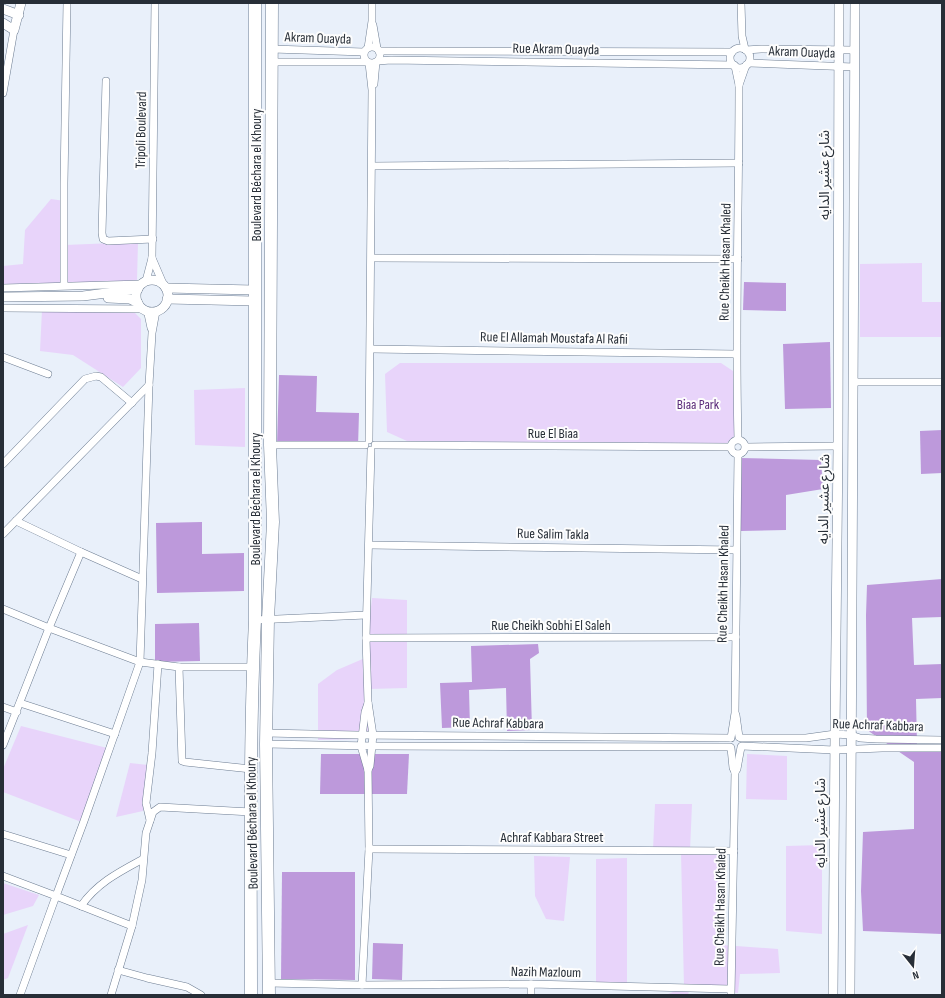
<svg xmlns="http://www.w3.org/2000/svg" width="945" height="998" viewBox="0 0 945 998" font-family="'Sofia Sans Condensed','Noto Sans Arabic',sans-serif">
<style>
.green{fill:#e8d4fa}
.forest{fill:#bd99db}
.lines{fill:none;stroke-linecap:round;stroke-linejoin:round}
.minor-casing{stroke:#6d7d92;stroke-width:8}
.tertiary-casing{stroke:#6d7d92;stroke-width:10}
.trunk-casing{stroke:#6d7d92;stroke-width:13}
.minor{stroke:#fff;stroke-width:7}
.tertiary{stroke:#fff;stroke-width:9}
.trunk{stroke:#fff;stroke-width:12}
.labels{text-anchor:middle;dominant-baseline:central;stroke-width:4;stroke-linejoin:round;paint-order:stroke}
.street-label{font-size:14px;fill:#272e37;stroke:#fdfdfd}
.park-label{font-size:14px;fill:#5a2b79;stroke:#fdfdfd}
</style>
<rect width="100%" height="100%" fill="#e9f0fa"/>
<g class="green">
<polygon points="51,199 65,201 65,245 138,242 137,281 3,284 3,266 23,264 25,230"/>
<polygon points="922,263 922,302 942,302 942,337 860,337 860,264"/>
<polygon points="42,310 134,312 141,319 141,368 123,387 73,355 40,351"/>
<polygon points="400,363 721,363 736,373 739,431 727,443 407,441 387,432 385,374"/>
<polygon points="245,388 245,447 195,445 194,390"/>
<polygon points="372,598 407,600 407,688 369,689 368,739 318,740 318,684 337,670 365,658"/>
<polygon points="21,726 111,749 84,823 3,792 3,769"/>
<polygon points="747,754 787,756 787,800 746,799"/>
<polygon points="130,763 148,765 143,811 116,817"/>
<polygon points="655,804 692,804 690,851 727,855 722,945 778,949 780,973 740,974 738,993 689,991 688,995 666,995 684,987 681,853 653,850"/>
<polygon points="822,845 822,934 786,931 786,846"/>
<polygon points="534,856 570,857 564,921 546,919 535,896"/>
<polygon points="627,858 627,986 596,986 596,859"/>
<polygon points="3,883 39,895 33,906 3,915"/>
<polygon points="28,925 8,978 3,980 3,934"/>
</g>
<g class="forest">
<polygon points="744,282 786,283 786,311 743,310"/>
<polygon points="830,342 831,408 785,409 783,344"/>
<polygon points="279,375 317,376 316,412 359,413 358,447 277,445"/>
<polygon points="942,430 942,473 921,474 920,431"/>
<polygon points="740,458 821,460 823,489 786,495 786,530 741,531"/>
<polygon points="202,522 202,554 244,553 244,591 157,593 156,523"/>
<polygon points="942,579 942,617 912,618 914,665 942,664 942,698 916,699 917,745 942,744 942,934 863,931 861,891 863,832 914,829 914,762 867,730 866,615 867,585"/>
<polygon points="199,623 200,661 155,662 155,624"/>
<polygon points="538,644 539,653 530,659 532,730 507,731 506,688 469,690 470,727 442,728 440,683 472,682 471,646"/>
<polygon points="321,754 409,754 407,794 320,794"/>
<polygon points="282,872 355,872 355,980 281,979"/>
<polygon points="373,943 403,944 402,980 372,979"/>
</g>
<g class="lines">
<defs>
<g id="minor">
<polyline points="741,3 742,36 745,49"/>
<polyline points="373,25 377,48"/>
<circle cx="372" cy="55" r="8"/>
<polyline points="368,48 372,21 372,3"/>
<circle cx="740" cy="58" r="10"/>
<polyline points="272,49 364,52"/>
<polyline points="746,50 761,49 854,50"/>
<polyline points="379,51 732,52"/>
<polyline points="378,61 391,60 734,65"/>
<polyline points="272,62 367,62"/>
<polyline points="369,63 372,90 369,440"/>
<polyline points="749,63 854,67"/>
<path d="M735,66L739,85C739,203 735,321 738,439"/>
<polyline points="106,81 102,233 103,239 108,241 153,239"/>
<polyline points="374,84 376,62"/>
<polyline points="739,85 746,65"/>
<polyline points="3,93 14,30"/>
<polyline points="372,166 739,163"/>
<polyline points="152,258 164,286"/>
<polyline points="372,258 738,259"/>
<polyline points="146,281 152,258 155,3"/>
<polyline points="64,285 64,183 67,3"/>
<polyline points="3,288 142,284"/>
<polyline points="3,308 143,309"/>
<polyline points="145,310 148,314 151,328"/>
<polyline points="371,349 736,354"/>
<polyline points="3,357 48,374"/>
<polyline points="853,382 942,382"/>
<circle cx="738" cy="447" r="7"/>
<polyline points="270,445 365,445"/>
<polyline points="375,445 731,447"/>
<polyline points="746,447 838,446"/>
<polyline points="3,464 85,379 96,376 101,377 132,403"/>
<polyline points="16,521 81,552 142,579"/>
<polyline points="3,534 149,385"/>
<polyline points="369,545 736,550"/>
<polyline points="3,609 49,628 140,662 179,667 253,667"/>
<polyline points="255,620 366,615"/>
<polyline points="366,638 736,637"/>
<polyline points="179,667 182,761 185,762 251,769"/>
<polyline points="20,703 115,734"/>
<polyline points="3,707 17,712"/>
<polyline points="736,715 739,737"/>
<polyline points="266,733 357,735 730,738"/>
<polyline points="731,738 735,713 738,454"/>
<polyline points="741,738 806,738 835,734 851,735 860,738 876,739 942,740"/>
<polyline points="266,744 373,746 730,747"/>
<polyline points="3,745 49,628 81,552"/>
<polyline points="742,746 834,750 882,748 942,748"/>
<polyline points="368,770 370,766 373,735 368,702 366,638 371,450"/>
<polyline points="735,772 737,769 741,747"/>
<polyline points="150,820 146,803 152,753 158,664"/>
<polyline points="3,834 71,855"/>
<polyline points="369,849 734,851"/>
<polyline points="3,876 56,896 20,995"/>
<path d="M81,906C97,883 119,872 143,859"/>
<polyline points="132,926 56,896 84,821 140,662 149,385 152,333 156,311"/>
<polyline points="118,970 147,978 187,987 201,995"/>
<polyline points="269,983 362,985 531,984 730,989"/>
<polyline points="531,984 531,995"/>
<polyline points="362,985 369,849 368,770 361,746 365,712 368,703"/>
<polyline points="111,995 132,926 142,880 146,833 153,812 160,807 251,812"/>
<polyline points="731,995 735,772 733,768 731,748"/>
</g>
<g id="tertiary">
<polyline points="3,9 19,15"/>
<polyline points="3,23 14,30 21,3"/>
<circle cx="152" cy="296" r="16"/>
<polyline points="166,288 254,290"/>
<polyline points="3,297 83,296 138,289"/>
<polyline points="108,298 130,299 138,303"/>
<polyline points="167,299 254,301"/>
<polyline points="833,995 835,734 838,446 839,3"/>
<polyline points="850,995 855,3"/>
</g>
<g id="trunk">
<path d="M251,995C251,870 249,745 255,620V3"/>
<polyline points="269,995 266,744 268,619 273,522 270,445 272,3"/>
</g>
</defs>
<use href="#minor" class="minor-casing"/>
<use href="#tertiary" class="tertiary-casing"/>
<use href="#trunk" class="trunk-casing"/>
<use href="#minor" class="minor"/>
<use href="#tertiary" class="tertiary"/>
<use href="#trunk" class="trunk"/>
</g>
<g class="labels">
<g class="street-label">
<text transform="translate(318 38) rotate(2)">Akram Ouayda</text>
<text transform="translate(556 49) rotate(1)">Rue Akram Ouayda</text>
<text transform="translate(802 52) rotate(2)">Akram Ouayda</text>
<text transform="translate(141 130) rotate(-89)">Tripoli Boulevard</text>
<text transform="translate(256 175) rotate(-90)">Boulevard Béchara el Khoury</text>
<text transform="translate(824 175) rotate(-90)">شارع عشير الدايه</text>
<text transform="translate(725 262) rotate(-89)">Rue Cheikh Hasan Khaled</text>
<text transform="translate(554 338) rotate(1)">Rue El Allamah Moustafa Al Rafii</text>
<text x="553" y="433">Rue El Biaa</text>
<text transform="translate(255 499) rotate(-90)">Boulevard Béchara el Khoury</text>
<text transform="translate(824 499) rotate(-89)">شارع عشير الدايه</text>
<text transform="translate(553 534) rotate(1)">Rue Salim Takla</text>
<text transform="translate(723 584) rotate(-89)">Rue Cheikh Hasan Khaled</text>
<text x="551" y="625">Rue Cheikh Sobhi El Saleh</text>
<text transform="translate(498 723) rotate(1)">Rue Achraf Kabbara</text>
<text transform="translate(878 725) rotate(2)">Rue Achraf Kabbara</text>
<text transform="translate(252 823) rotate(-91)">Boulevard Béchara el Khoury</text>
<text transform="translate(820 823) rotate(-90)">شارع عشير الدايه</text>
<text x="552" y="837">Achraf Kabbara Street</text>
<text transform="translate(720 907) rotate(-89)">Rue Cheikh Hasan Khaled</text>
<text transform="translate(546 972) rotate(1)">Nazih Mazloum</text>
</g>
<g class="park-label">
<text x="698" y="404">Biaa Park</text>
</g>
</g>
<rect width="945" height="998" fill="none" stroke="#272e37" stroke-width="8"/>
<g transform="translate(913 966) rotate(163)" stroke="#fdfdfd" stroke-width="3" paint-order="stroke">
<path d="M0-3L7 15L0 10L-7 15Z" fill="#272e37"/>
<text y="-6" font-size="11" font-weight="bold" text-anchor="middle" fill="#272e37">N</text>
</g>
</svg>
